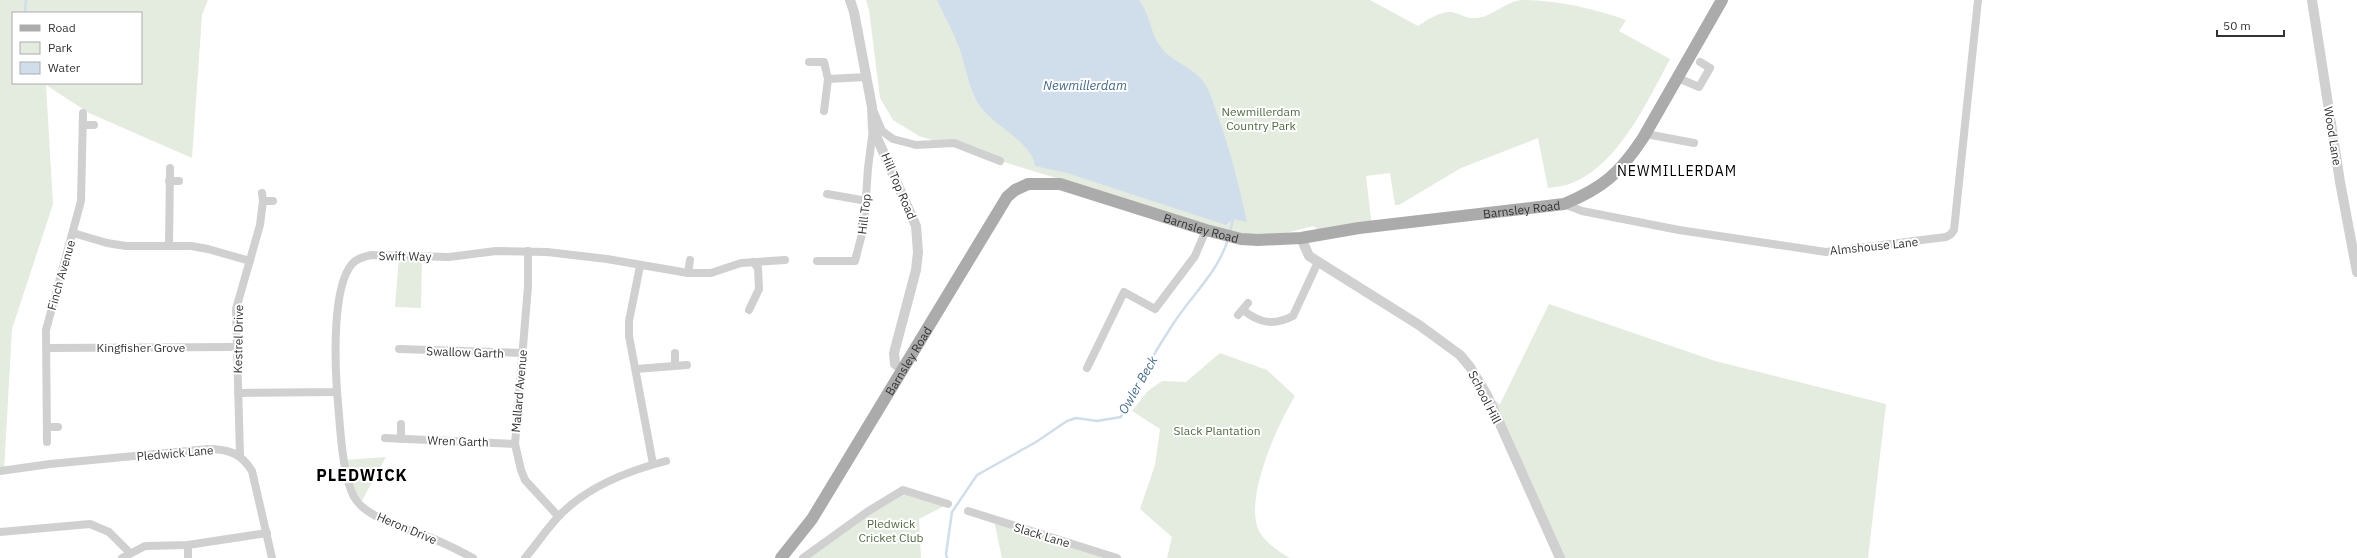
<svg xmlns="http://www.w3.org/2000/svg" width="2357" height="558" viewBox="0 0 2357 558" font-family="'IBM Plex Sans',sans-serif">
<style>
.green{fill:#e4ebdf;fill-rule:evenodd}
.water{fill:#d0deec}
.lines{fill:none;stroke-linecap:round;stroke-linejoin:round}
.stream{stroke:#d0deec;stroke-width:2.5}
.minor{stroke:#d0d0d0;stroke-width:8}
.tertiary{stroke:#d0d0d0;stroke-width:10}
.primary{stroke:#ababab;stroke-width:12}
.labels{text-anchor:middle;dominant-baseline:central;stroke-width:4;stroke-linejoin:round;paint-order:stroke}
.park-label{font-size:12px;fill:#516d41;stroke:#fff}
.street-label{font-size:12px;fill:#333;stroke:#fff}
.water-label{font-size:13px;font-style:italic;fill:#436b92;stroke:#fff}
.quarter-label{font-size:14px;letter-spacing:1px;fill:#000;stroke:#fff}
.district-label{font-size:16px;font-weight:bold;letter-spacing:1px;fill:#000;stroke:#fff}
</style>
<rect width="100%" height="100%" fill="#fff"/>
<g class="green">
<path d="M0,0H208L202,15L192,158L89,113L46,85L53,204L12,329L4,471H0ZM13,13H141V83H13Z"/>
<path d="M866,0H1370L1418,26C1427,20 1440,11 1451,12C1459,13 1467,19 1475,18C1491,18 1505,2 1521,0C1557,0 1592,8 1626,20L1619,31L1670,59C1647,102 1619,164 1572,183C1564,186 1555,187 1548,188L1538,138L1461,168L1399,205H1395L1390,173L1366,176L1372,227L1326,234L1313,226L1258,240L919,136L893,120L880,98L869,10Z"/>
<polygon points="399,256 422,256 421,308 395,307"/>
<polygon points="1549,304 1715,361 1886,404 1868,558 1560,558 1487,395 1500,404"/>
<path d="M1220,353L1267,370L1295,396C1277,426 1247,492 1257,526C1261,540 1278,551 1290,558H1167L1172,537L1140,509L1155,465L1160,429L1132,411L1148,391L1162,381L1186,382Z"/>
<polygon points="386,457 360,504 344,460"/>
<polygon points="903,490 948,504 919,519 921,558 806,558"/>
<polygon points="994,520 1117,558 1002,558"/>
</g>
<path class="water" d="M937,0H1139C1150,14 1150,32 1160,46C1171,62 1191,66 1202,80C1210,90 1213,102 1217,114C1230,149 1239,185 1247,222L1233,219L1226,225L1067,173L1035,166C1034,146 997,126 983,110C969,93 967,70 960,50C954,33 945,17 937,0Z"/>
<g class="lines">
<g class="stream">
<polyline points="25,13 26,0"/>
<polyline points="1230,232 1233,219"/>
<path d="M947,558L946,554L952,512L977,475L1036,442L1067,421L1076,418L1097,421L1121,417C1136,385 1154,353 1173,324C1191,296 1219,271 1228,239"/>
</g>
<g class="minor">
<polyline points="809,62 824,62 828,79 824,111"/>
<polyline points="1678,78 1699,87 1710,68 1700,62"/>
<polyline points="828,79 866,77"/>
<polyline points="874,112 882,131 893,139 916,145 954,143 1000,161"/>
<polyline points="84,125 94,125"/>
<polyline points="1646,134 1694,143"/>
<polyline points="169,181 179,181"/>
<polyline points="262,193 263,201"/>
<polyline points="827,194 867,201"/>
<polyline points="1564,204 1582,211 1679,230 1826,252 1946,237 1951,234 1954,230 1978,0"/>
<polyline points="73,233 107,243 126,246 191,246 208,249 250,261"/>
<polyline points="169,246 170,168"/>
<polyline points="528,251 528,286 515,444 521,470 525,480 558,516"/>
<polyline points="817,261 855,261 864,226 868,168 873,129"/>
<polyline points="640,266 629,321 629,336 653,464"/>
<polyline points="688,273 690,260"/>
<polyline points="749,310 759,289 758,268 753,262"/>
<path d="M1243,310C1259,323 1274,326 1293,316L1318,262"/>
<polyline points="1238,315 1248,303"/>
<polyline points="47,348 236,347"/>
<polyline points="399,349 522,353"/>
<polyline points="675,353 675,365"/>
<polyline points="1087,368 1124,292 1155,309 1195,256 1206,230"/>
<polyline points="636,369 687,365"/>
<path d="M337,392C340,420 341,472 354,497C366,519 412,530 434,539C448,545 460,551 473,558"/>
<path d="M238,393L337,392C335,362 332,287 352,264C357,258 364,257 371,255L449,257L496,251L547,252L607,259L688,273H711L741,263L785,260"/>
<polyline points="47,427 58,427"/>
<polyline points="385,438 515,444"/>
<polyline points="401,439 401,424"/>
<polyline points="47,442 46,330 81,201 83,113"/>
<polyline points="240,456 236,309 260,225 263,201 273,201"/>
<path d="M0,471L50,464L208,449C228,449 241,453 252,471L272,558"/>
<polyline points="968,511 1117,558"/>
<polyline points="0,532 90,524 109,532 130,553"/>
<polyline points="188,545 188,558"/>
<polyline points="122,558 145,546 188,545 267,533"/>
<path d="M525,558C536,545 546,530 558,517C586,487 627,471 666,461"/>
<polyline points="803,558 867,512 903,490 948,504"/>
</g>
<g class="tertiary">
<polyline points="850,0 854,12 872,107 873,129 916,226 918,252 916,270 894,353 895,364 903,370"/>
<polyline points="2312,0 2340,182 2357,272"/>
<polyline points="1301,238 1309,256 1419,325 1460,355 1470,367 1487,395 1560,558"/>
</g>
<path class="primary" id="s1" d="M781,558L812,519L1007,197L1015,190L1028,184H1060L1206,230L1241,239L1258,240L1301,238L1359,228L1564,204C1603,188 1620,173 1643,138L1722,0"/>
</g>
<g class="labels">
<g class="park-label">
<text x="1261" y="111">Newmillerdam<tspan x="1261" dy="14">Country Park</tspan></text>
<text x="1217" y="430">Slack Plantation</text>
<text x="891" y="523">Pledwick<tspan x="891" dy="14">Cricket Club</tspan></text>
</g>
<g class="street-label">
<text transform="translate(2333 136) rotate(81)">Wood Lane</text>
<text transform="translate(899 186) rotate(67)">Hill Top Road</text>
<text stroke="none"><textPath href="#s1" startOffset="955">Barnsley Road</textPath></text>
<text transform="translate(864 214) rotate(-83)">Hill Top</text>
<text stroke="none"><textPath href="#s1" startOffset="631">Barnsley Road</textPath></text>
<text transform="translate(1874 246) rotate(-6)">Almshouse Lane</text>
<text transform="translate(405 256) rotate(1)">Swift Way</text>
<text transform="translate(61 275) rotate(-74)">Finch Avenue</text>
<text transform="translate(238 339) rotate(-89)">Kestrel Drive</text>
<text x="141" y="347">Kingfisher Grove</text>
<text transform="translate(465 352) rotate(2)">Swallow Garth</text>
<text stroke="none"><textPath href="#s1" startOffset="235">Barnsley Road</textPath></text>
<text transform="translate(519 391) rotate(-85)">Mallard Avenue</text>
<text transform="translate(1485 397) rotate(63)">School Hill</text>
<text transform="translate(458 441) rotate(2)">Wren Garth</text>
<text transform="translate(175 453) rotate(-5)">Pledwick Lane</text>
<text transform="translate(407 528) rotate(23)">Heron Drive</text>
<text transform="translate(1042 535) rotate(17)">Slack Lane</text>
</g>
<g class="water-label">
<text x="1085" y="85">Newmillerdam</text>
<text transform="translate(1138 385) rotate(-60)">Owler Beck</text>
</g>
<g class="quarter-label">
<text x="1677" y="171">NEWMILLERDAM</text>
</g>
<g class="district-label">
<text x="362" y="475">PLEDWICK</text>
</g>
</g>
<rect x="12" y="12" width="130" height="72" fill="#ffffff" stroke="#adadad"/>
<rect x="20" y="25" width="20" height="6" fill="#ababab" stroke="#adadad"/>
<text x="48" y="32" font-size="12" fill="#333333">Road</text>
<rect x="20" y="42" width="20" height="12" fill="#e4ebdf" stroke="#adadad"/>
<text x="48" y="52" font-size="12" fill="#333333">Park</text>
<rect x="20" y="62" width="20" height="12" fill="#d0deec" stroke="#adadad"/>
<text x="48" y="72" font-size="12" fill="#333333">Water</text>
<path d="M2217 30v6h67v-6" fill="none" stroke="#333333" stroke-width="2"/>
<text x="2223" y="30" font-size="12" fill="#333333" stroke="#ffffff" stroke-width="3" paint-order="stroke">50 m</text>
</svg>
